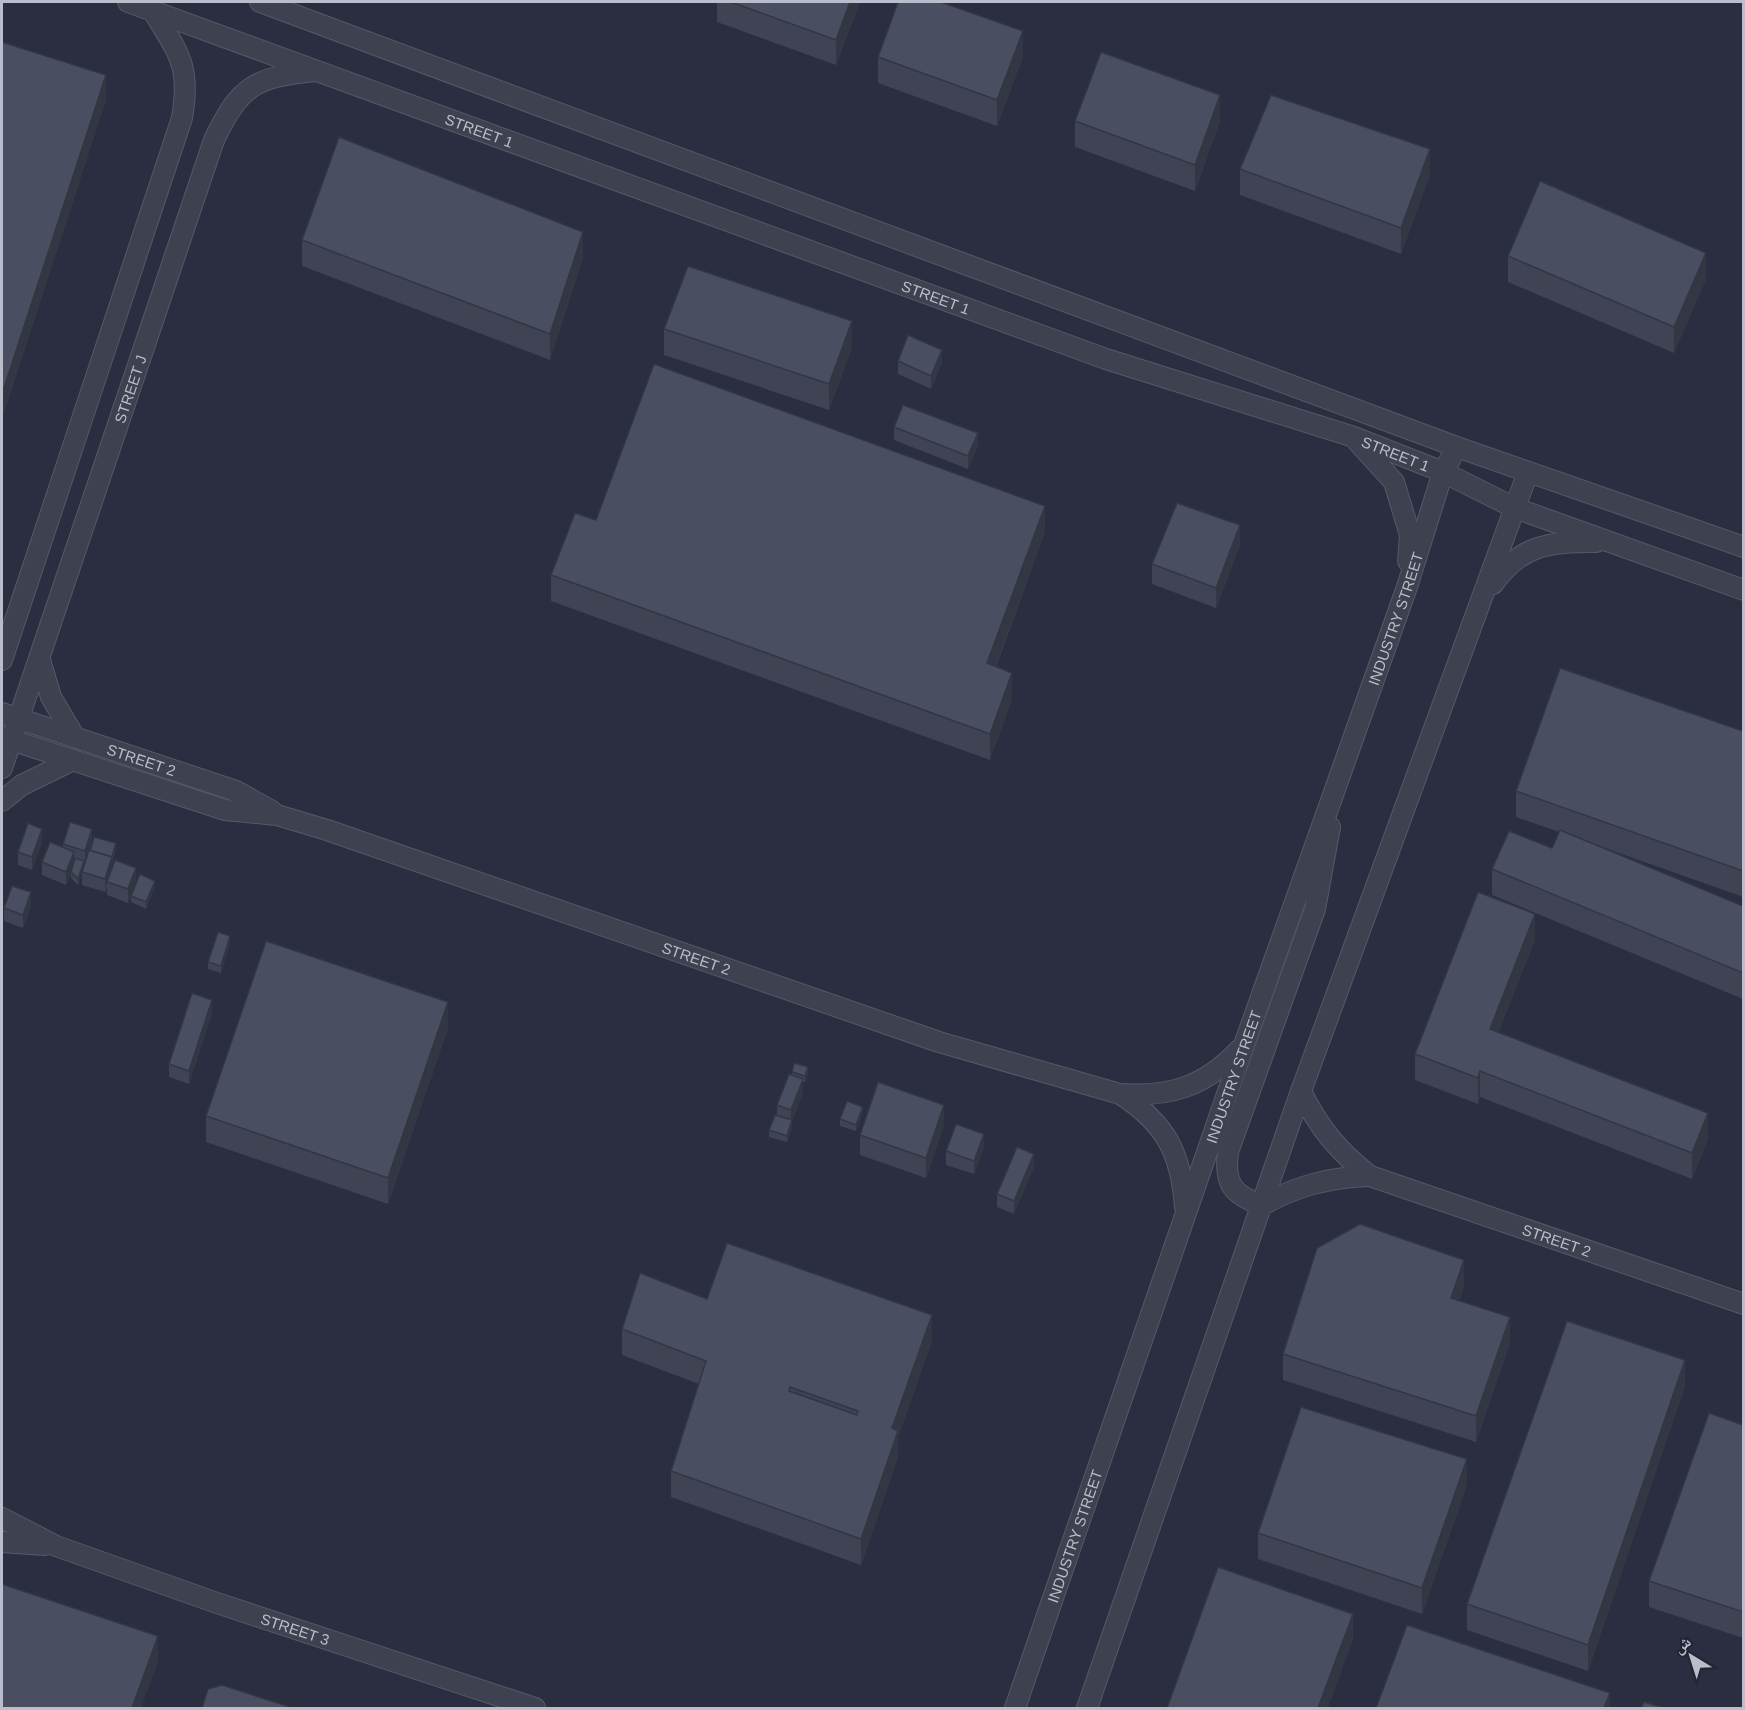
<svg xmlns="http://www.w3.org/2000/svg" width="1745" height="1710" viewBox="0 0 1745 1710" font-family="Arial,'Noto Naskh Arabic',sans-serif">
<style>
.lines{fill:none;stroke-linecap:round;stroke-linejoin:round}
.minor-casing{stroke:#565967;stroke-width:22}
.minor{stroke:#3e4150;stroke-width:20}
.wall{fill:#3f4353}
.shaded-wall{fill:#333744}
.building{fill:#494e61;stroke:#333744;stroke-width:1.5;fill-rule:evenodd}
.labels{text-anchor:middle;dominant-baseline:central;stroke-width:5;stroke-linejoin:round;paint-order:stroke}
.street-label{font-size:15px;fill:#bbbdca;stroke:#222635}
</style>
<rect width="100%" height="100%" fill="#2a2e40"/>
<g class="lines">
<defs>
<g id="minor">
<path id="s1" d="M128,2L1106,359L1354,437L1443,472L1515,508L1744,590"/>
<polyline points="260,2 1457,447 1744,547"/>
<polyline points="1357,441 1394,482 1410,535 1408,561"/>
<path d="M1493,584C1522,544 1549,542 1596,542"/>
<path d="M2,660L182,118C191,66 179,54 153,11"/>
<polyline points="40,660 51,697 74,736"/>
<path id="s2" d="M2,713L236,791L272,811"/>
<path id="s3" d="M2,737L225,810L277,815L327,830L939,1042L1120,1094C1170,1097 1204,1087 1239,1050"/>
<path id="s4" d="M2,768L214,140C240,85 256,77 315,71"/>
<polyline points="2,801 22,785 73,760"/>
<path d="M1330,827L1315,909L1228,1152C1224,1183 1232,1195 1262,1205C1297,1186 1330,1177 1370,1176"/>
<path id="s5" d="M1301,1091C1318,1127 1339,1152 1370,1176L1744,1304"/>
<path d="M1122,1095C1167,1125 1181,1154 1185,1207"/>
<path id="s6" d="M2,1518L56,1546L217,1603L535,1708"/>
<polyline points="2,1542 45,1545"/>
<path id="s7" d="M1015,1708L1244,1045L1407,587L1443,472L1457,447"/>
<polyline points="1087,1708 1301,1091 1528,472"/>
</g>
</defs>
<use href="#minor" class="minor-casing"/>
<use href="#minor" class="minor"/>
</g>
<g class="wall">
<polygon points="717,2 860,2 836,65 717,22"/>
<polygon points="878,57 1023,57 997,126 878,83"/>
<polygon points="1075,121 1220,121 1195,191 1075,147"/>
<polygon points="1240,169 1430,175 1401,254 1240,195"/>
<polygon points="302,240 583,258 550,360 302,266"/>
<polygon points="1508,256 1706,279 1674,353 1508,282"/>
<polygon points="664,329 852,347 829,410 664,355"/>
<polygon points="898,361 942,363 931,389 898,374"/>
<polygon points="894,427 978,446 968,469 894,440"/>
<polygon points="596,520 1045,532 996,667 1012,699 990,760 551,601 551,575"/>
<polygon points="1240,545 1216,608 1152,584 1152,564"/>
<polygon points="1743,731 1743,897 1602,847 1743,906 1743,999 1492,895 1492,869 1552,848 1559,832 1516,817 1516,791"/>
<polygon points="42,842 32,870 18,865 18,852"/>
<polygon points="92,842 90,851 116,849 112,864 112,869 136,881 131,895 155,887 146,909 131,902 131,896 128,903 107,895 107,887 105,892 82,885 82,873 78,885 71,878 71,874 66,885 42,875 42,862 63,847 63,844"/>
<polygon points="31,906 23,928 4,921 4,908"/>
<polygon points="1535,940 1498,1033 1708,1139 1692,1179 1480,1097 1478,1104 1415,1080 1415,1054"/>
<polygon points="230,943 221,973 208,969 208,962"/>
<polygon points="212,1013 189,1084 169,1077 169,1064"/>
<polygon points="448,1028 388,1204 206,1142 206,1116"/>
<polygon points="792,1072 808,1073 805,1082 803,1082 803,1092 792,1122 792,1127 787,1142 769,1137 769,1130 777,1116 777,1105 792,1075"/>
<polygon points="863,1113 856,1131 840,1126 840,1119"/>
<polygon points="944,1125 926,1178 860,1155 860,1135"/>
<polygon points="984,1147 974,1174 946,1165 946,1151"/>
<polygon points="1034,1167 1014,1214 997,1207 997,1194"/>
<polygon points="1464,1286 1459,1301 1510,1343 1476,1442 1283,1380 1283,1354"/>
<polygon points="707,1299 932,1341 898,1437 898,1457 861,1565 671,1497 671,1471 699,1384 622,1355 622,1329"/>
<polygon points="1685,1386 1588,1671 1467,1630 1467,1604"/>
<polygon points="1743,1425 1743,1638 1649,1607 1649,1581"/>
<polygon points="1467,1485 1422,1614 1258,1559 1258,1533"/>
</g>
<g class="shaded-wall">
<polygon points="850,2 860,2 836,65 836,40"/>
<polygon points="1023,31 1023,57 997,126 997,100"/>
<polygon points="106,75 106,101 2,420 2,394"/>
<polygon points="1220,95 1220,121 1195,191 1195,165"/>
<polygon points="1430,149 1430,175 1401,254 1401,228"/>
<polygon points="583,232 583,258 550,360 550,334"/>
<polygon points="1706,253 1706,279 1674,353 1674,327"/>
<polygon points="852,321 852,347 829,410 829,384"/>
<polygon points="942,350 942,363 931,389 931,376"/>
<polygon points="978,433 978,446 968,469 968,456"/>
<polygon points="1045,506 1045,532 987,689 987,663"/>
<polygon points="1240,525 1240,545 1216,608 1216,588"/>
<polygon points="1012,673 1012,699 990,760 990,734"/>
<polygon points="42,829 42,842 32,870 32,857"/>
<polygon points="92,829 92,842 85,864 85,851"/>
<polygon points="116,843 116,849 112,864 112,870 107,882 105,892 105,879"/>
<polygon points="74,852 74,865 71,872 66,885 66,872"/>
<polygon points="84,861 84,868 78,885 78,879"/>
<polygon points="136,868 136,881 128,903 128,889"/>
<polygon points="155,881 155,887 146,909 146,902"/>
<polygon points="31,892 31,906 23,928 23,915"/>
<polygon points="1535,914 1535,940 1490,1055 1490,1029"/>
<polygon points="230,936 230,943 221,973 221,966"/>
<polygon points="212,1000 212,1013 189,1084 189,1071"/>
<polygon points="448,1002 448,1028 388,1204 388,1178"/>
<polygon points="808,1067 808,1073 805,1082 805,1076"/>
<polygon points="1480,1071 1480,1097 1478,1104 1478,1078"/>
<polygon points="803,1079 803,1092 792,1122 792,1127 787,1142 787,1136 791,1121 791,1110"/>
<polygon points="944,1105 944,1125 926,1178 926,1158"/>
<polygon points="863,1107 863,1113 856,1131 856,1125"/>
<polygon points="1708,1113 1708,1139 1692,1179 1692,1153"/>
<polygon points="984,1134 984,1147 974,1174 974,1161"/>
<polygon points="1034,1154 1034,1167 1014,1214 1014,1201"/>
<polygon points="1464,1260 1464,1286 1451,1324 1451,1298"/>
<polygon points="932,1315 932,1341 898,1437 898,1457 861,1565 861,1539 892,1428"/>
<polygon points="1510,1317 1510,1343 1476,1442 1476,1416"/>
<polygon points="1685,1360 1685,1386 1588,1671 1588,1645"/>
<polygon points="1467,1459 1467,1485 1422,1614 1422,1588"/>
<polygon points="1353,1614 1353,1640 1328,1708 1318,1708"/>
<polygon points="158,1636 158,1662 141,1708 132,1708"/>
<polygon points="1610,1693 1610,1708 1604,1708"/>
</g>
<g class="building">
<polygon points="731,2 850,2 836,40"/>
<polygon points="898,2 941,2 1023,31 997,100 878,57"/>
<polygon points="2,42 106,75 2,394"/>
<polygon points="1101,52 1220,95 1195,165 1075,121"/>
<polygon points="1271,95 1430,149 1401,228 1240,169"/>
<polygon points="339,137 583,232 550,334 302,240"/>
<polygon points="1540,181 1706,253 1674,327 1508,256"/>
<polygon points="688,266 852,321 829,384 664,329"/>
<polygon points="908,335 942,350 931,376 898,361"/>
<polygon points="654,364 1045,506 987,663 1012,673 990,734 551,575 575,513 596,520"/>
<polygon points="903,405 978,433 968,456 894,427"/>
<polygon points="1177,503 1240,525 1216,588 1152,564"/>
<polygon points="1560,668 1743,731 1743,871 1516,791"/>
<polygon points="70,822 92,829 85,851 63,844"/>
<polygon points="28,823 42,829 32,857 18,852"/>
<polygon points="1560,830 1743,906 1743,973 1492,869 1509,831 1552,848"/>
<polygon points="94,837 116,843 112,857 90,851"/>
<polygon points="50,842 74,852 66,872 42,862"/>
<polygon points="89,850 112,857 105,879 82,872"/>
<polygon points="75,858 84,861 78,879 71,872"/>
<polygon points="115,860 136,868 128,889 107,882"/>
<polygon points="140,874 155,881 146,902 131,896"/>
<polygon points="12,886 31,892 23,915 4,908"/>
<polygon points="1478,892 1535,914 1490,1029 1708,1113 1692,1153 1480,1071 1478,1078 1415,1054"/>
<polygon points="218,932 230,936 221,966 208,962"/>
<polygon points="266,941 448,1002 388,1178 206,1116"/>
<polygon points="192,993 212,1000 189,1071 169,1064"/>
<polygon points="794,1063 808,1067 805,1076 792,1072"/>
<polygon points="789,1074 803,1079 791,1110 777,1105"/>
<polygon points="878,1082 944,1105 926,1158 860,1135"/>
<polygon points="847,1101 863,1107 856,1125 840,1119"/>
<polygon points="775,1115 792,1120 787,1136 769,1130"/>
<polygon points="956,1124 984,1134 974,1161 946,1151"/>
<polygon points="1017,1147 1034,1154 1014,1201 997,1194"/>
<polygon points="1360,1224 1464,1260 1451,1298 1510,1317 1476,1416 1283,1354 1317,1248"/>
<path d="M727,1243L932,1315L892,1428L898,1431L861,1539L671,1471L706,1361L622,1329L640,1273L707,1299ZM790,1387L858,1411L857,1415L789,1391Z"/>
<polygon points="1567,1321 1685,1360 1588,1645 1467,1604"/>
<polygon points="1301,1407 1467,1459 1422,1588 1258,1533"/>
<polygon points="1709,1413 1743,1425 1743,1612 1649,1581"/>
<polygon points="1218,1567 1353,1614 1318,1708 1167,1708"/>
<polygon points="2,1584 158,1636 132,1708 2,1708"/>
<polygon points="1407,1625 1610,1693 1604,1708 1376,1708"/>
<polygon points="222,1685 293,1708 202,1708 208,1689"/>
<polygon points="1644,1702 1664,1708 1641,1708"/>
</g>
<g class="labels">
<g class="street-label">
<text stroke="none"><textPath href="#s1" startOffset="374">STREET 1</textPath></text>
<text stroke="none"><textPath href="#s1" startOffset="860">STREET 1</textPath></text>
<text stroke="none"><textPath href="#s4" startOffset="400">STREET J</textPath></text>
<text stroke="none"><textPath href="#s1" startOffset="1346">STREET 1</textPath></text>
<text stroke="none"><textPath href="#s7" startOffset="1154">INDUSTRY STREET</textPath></text>
<text stroke="none"><textPath href="#s2" startOffset="147">STREET 2</textPath></text>
<text stroke="none"><textPath href="#s3" startOffset="730">STREET 2</textPath></text>
<text stroke="none"><textPath href="#s7" startOffset="668">INDUSTRY STREET</textPath></text>
<text stroke="none"><textPath href="#s5" startOffset="308">STREET 2</textPath></text>
<text stroke="none"><textPath href="#s7" startOffset="182">INDUSTRY STREET</textPath></text>
<text stroke="none"><textPath href="#s6" startOffset="314">STREET 3</textPath></text>
</g>
</g>
<rect width="1745" height="1710" fill="none" stroke="#bbbdca" stroke-width="6"/>
<g transform="translate(1691 1656) rotate(322)" stroke="#222635" stroke-width="4.5" paint-order="stroke">
<path d="M0-4.5L10 22L0 15L-10 22Z" fill="#bbbdca"/>
<text y="-9" font-size="16" font-weight="bold" text-anchor="middle" fill="#bbbdca">ش</text>
</g>
</svg>
